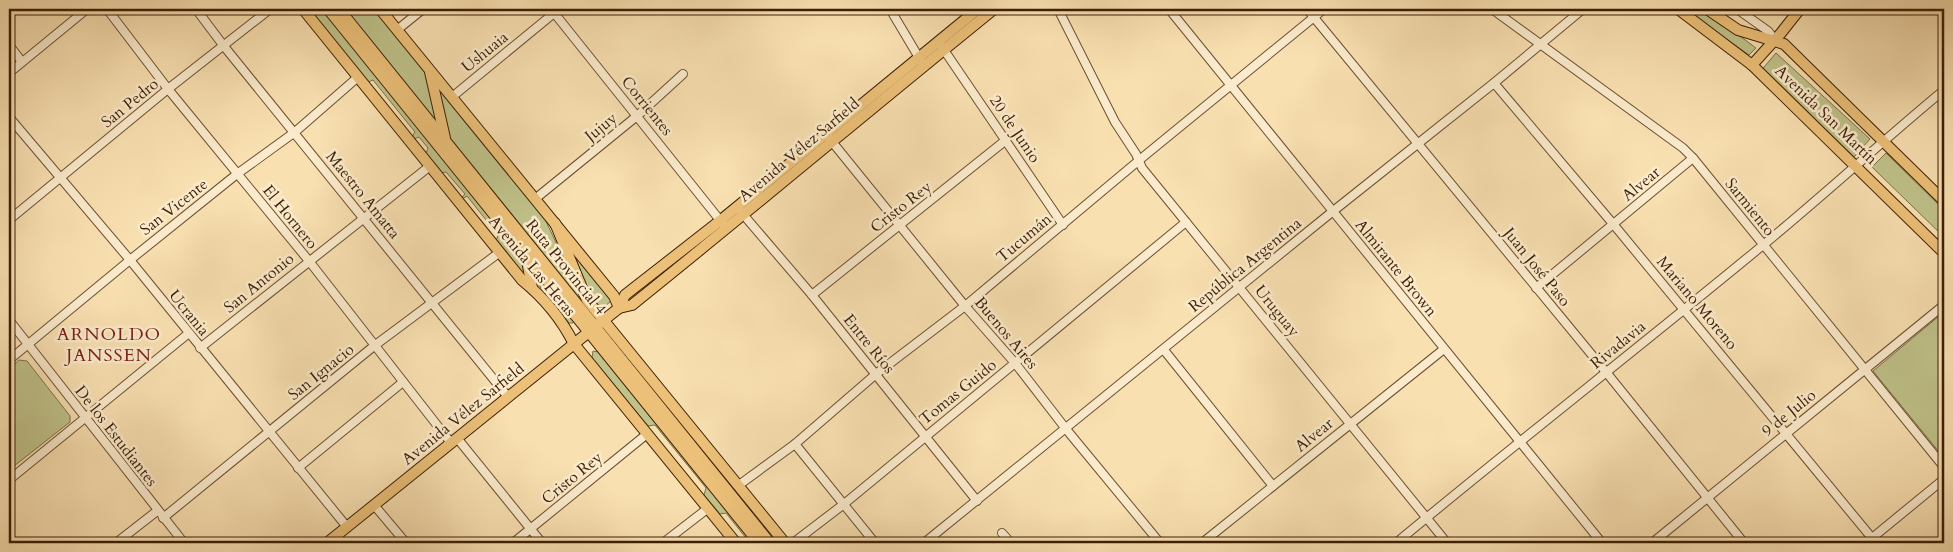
<svg xmlns="http://www.w3.org/2000/svg" width="1953" height="552" viewBox="0 0 1953 552" font-family="Cardo,serif">
<style>
.green{fill:#c0c28a;stroke:#7e7048}
.lines{fill:none;stroke-linecap:round;stroke-linejoin:round}
.minor-casing{stroke:#6b4f32;stroke-width:10}
.major-casing{stroke:#3c1f07;stroke-width:12}
.minor{stroke:#fbebcc;stroke-width:8}
.major{stroke:#ecc078;stroke-width:10}
.labels{text-anchor:middle;dominant-baseline:central;stroke-width:5;stroke-linejoin:round;paint-order:stroke}
.street-label{font-size:16px;fill:#3c1f07;stroke:#fbebcc}
.neighbourhood-label{font-size:18px;letter-spacing:1px;fill:#7a1f14;stroke:#fbebcc}
</style>
<rect width="100%" height="100%" fill="#f9e0b1"/>
<filter id="stains"><feTurbulence type="fractalNoise" baseFrequency=".004" numOctaves="4"/><feColorMatrix values="0 0 0 0 .2 0 0 0 0 .09 0 0 0 0 .02 0 0 0 .5 -.17"/></filter>
<radialGradient id="worn" r=".72"><stop offset=".6" stop-color="#630" stop-opacity="0"/><stop offset="1" stop-color="#630" stop-opacity=".3"/></radialGradient>
<g class="green">
<polygon points="308,9 323,9 522,254 526,278 496,241 498,235 467,196 462,199 461,198 465,194 446,172 441,173 426,153 428,148 419,137 414,139 412,137 415,132 373,80 368,82"/>
<polygon points="343,9 376,9 425,70 437,124"/>
<polygon points="1684,9 1703,9 1756,48 1749,55"/>
<polygon points="1776,53 1870,139 1854,157 1759,73"/>
<polygon points="437,86 543,215 584,302 583,305 450,143"/>
<polygon points="1886,153 1944,210 1944,237 1872,167"/>
<path d="M570,248L609,298L611,301L604,307C588,305 576,262 570,248Z"/>
<polygon points="532,269 574,320 573,323 569,323 537,283"/>
<polygon points="1944,312 1944,458 1873,371"/>
<polygon points="593,351 599,352 755,543 750,543 726,513 720,514 704,495 706,488 655,425 648,426 592,358"/>
<polygon points="19,360 27,361 70,416 70,422 9,470 9,369"/>
</g>
<g class="lines">
<defs>
<g id="minor">
<polyline points="107,9 168,89 309,261 451,443"/>
<polyline points="196,9 223,45 508,397"/>
<polyline points="551,9 723,224"/>
<polyline points="890,9 921,61"/>
<polyline points="1058,9 1115,122 1136,154 1142,168 1447,543"/>
<polyline points="1169,9 1602,543"/>
<polyline points="1307,9 1606,372 1744,543"/>
<polyline points="1492,9 1683,148 1693,158 1944,467"/>
<polyline points="1737,9 1768,31 1775,40"/>
<polyline points="397,30 423,9"/>
<polyline points="9,45 22,62"/>
<polyline points="942,47 1063,225"/>
<polyline points="9,73 87,9"/>
<polyline points="1494,83 1614,225 1876,543"/>
<polyline points="452,97 559,9"/>
<polyline points="9,117 130,260 347,527"/>
<polyline points="829,138 965,306 1015,363 1066,429 1160,543"/>
<polyline points="535,199 637,116 683,74"/>
<polyline points="741,212 812,295 977,501"/>
<polyline points="9,220 168,89 270,9"/>
<polyline points="1536,288 1693,158"/>
<polyline points="812,295 1006,140"/>
<polyline points="9,320 184,543"/>
<polyline points="200,348 430,166"/>
<polyline points="1164,350 1273,486"/>
<polyline points="9,360 130,260 237,174 295,132 358,77"/>
<polyline points="457,438 542,543"/>
<polyline points="795,444 875,543"/>
<polyline points="298,468 403,382"/>
<polyline points="9,480 189,333"/>
<polyline points="739,485 795,444 876,374 965,306 1143,157 1324,9"/>
<polyline points="374,505 406,543"/>
<polyline points="163,518 374,346 500,252"/>
<polyline points="1002,533 1011,543"/>
<polyline points="116,543 157,511"/>
<polyline points="513,543 647,434"/>
<polyline points="663,543 707,509"/>
<polyline points="793,543 844,504 1186,222"/>
<polyline points="924,543 1332,212 1494,83 1583,9"/>
<polyline points="1202,543 1444,349"/>
<path d="M1396,543C1515,444 1637,349 1757,250C1821,198 1881,142 1944,90"/>
<polyline points="1652,543 1944,305"/>
<polyline points="1866,543 1944,479"/>
</g>
<g id="major">
<path d="M303,9L522,280C543,297 562,320 574,344L736,543"/>
<polyline points="328,9 759,543"/>
<polyline points="339,9 770,543"/>
<polyline points="380,9 614,296 619,308"/>
<polyline points="1678,9 1752,65 1944,253"/>
<polyline points="1707,9 1738,30 1784,44 1944,201"/>
<polyline points="1752,65 1781,33 1800,9"/>
<polyline points="430,72 445,138"/>
<polyline points="555,223 587,300 785,543"/>
<polyline points="526,255 532,288"/>
<path d="M619,308L632,305C754,207 873,107 994,9"/>
<polyline points="327,543 595,327 619,308 625,295 721,220 978,9"/>
</g>
</defs>
<use href="#minor" class="minor-casing"/>
<use href="#major" class="major-casing"/>
<use href="#minor" class="minor"/>
<use href="#major" class="major"/>
</g>
<g class="labels">
<g class="street-label">
<text transform="translate(485 52) rotate(-39)">Ushuaia</text>
<text transform="translate(130 103) rotate(-39)">San Pedro</text>
<text transform="translate(647 106) rotate(51)">Corrientes</text>
<text transform="translate(1826 115) rotate(44)">Avenida San Martín</text>
<text transform="translate(601 127) rotate(-39)">Jujuy</text>
<text transform="translate(1015 129) rotate(56)">20 de Junio</text>
<text transform="translate(799 150) rotate(-40)">Avenida Vélez Sarfield</text>
<text transform="translate(1641 184) rotate(-40)">Alvear</text>
<text transform="translate(363 195) rotate(51)">Maestro Amatta</text>
<text transform="translate(174 207) rotate(-38)">San Vicente</text>
<text transform="translate(901 207) rotate(-38)">Cristo Rey</text>
<text transform="translate(1750 207) rotate(51)">Sarmiento</text>
<text transform="translate(290 217) rotate(51)">El Hornero</text>
<text transform="translate(1024 238) rotate(-40)">Tucumán</text>
<text transform="translate(1245 265) rotate(-39)">República Argentina</text>
<text transform="translate(532 266) rotate(50)">Avenida Las Heras</text>
<text transform="translate(566 267) rotate(51)">Ruta Provincial 4</text>
<text transform="translate(1537 267) rotate(51)">Juan José Paso</text>
<text transform="translate(1396 268) rotate(51)">Almirante Brown</text>
<text transform="translate(259 283) rotate(-39)">San Antonio</text>
<text transform="translate(1697 303) rotate(50)">Mariano Moreno</text>
<text transform="translate(1277 311) rotate(51)">Uruguay</text>
<text transform="translate(189 313) rotate(51)">Ucrania</text>
<text transform="translate(1006 333) rotate(50)">Buenos Aires</text>
<text transform="translate(869 344) rotate(51)">Entre Ríos</text>
<text transform="translate(1618 345) rotate(-39)">Rivadavia</text>
<text transform="translate(321 372) rotate(-39)">San Ignacio</text>
<text transform="translate(958 392) rotate(-39)">Tomas Guido</text>
<text transform="translate(1789 413) rotate(-39)">9 de Julio</text>
<text transform="translate(463 414) rotate(-39)">Avenida Vélez Sarfield</text>
<text transform="translate(1314 435) rotate(-39)">Alvear</text>
<text transform="translate(116 436) rotate(52)">De los Estudiantes</text>
<text transform="translate(572 478) rotate(-39)">Cristo Rey</text>
</g>
<g class="neighbourhood-label">
<text x="109" y="334">ARNOLDO<tspan x="109" dy="21">JANSSEN</tspan></text>
</g>
</g>
<rect width="1953" height="552" fill="none" stroke="#f9e0b1" stroke-width="30"/>
<rect x="10" y="10" width="1933" height="532" fill="none" stroke="#3c1f07" stroke-width="2.5"/>
<rect x="15" y="15" width="1923" height="522" fill="none" stroke="#3c1f07"/>
<rect width="100%" height="100%" filter="url(#stains)"/>
<rect width="100%" height="100%" fill="url(#worn)"/>
</svg>
